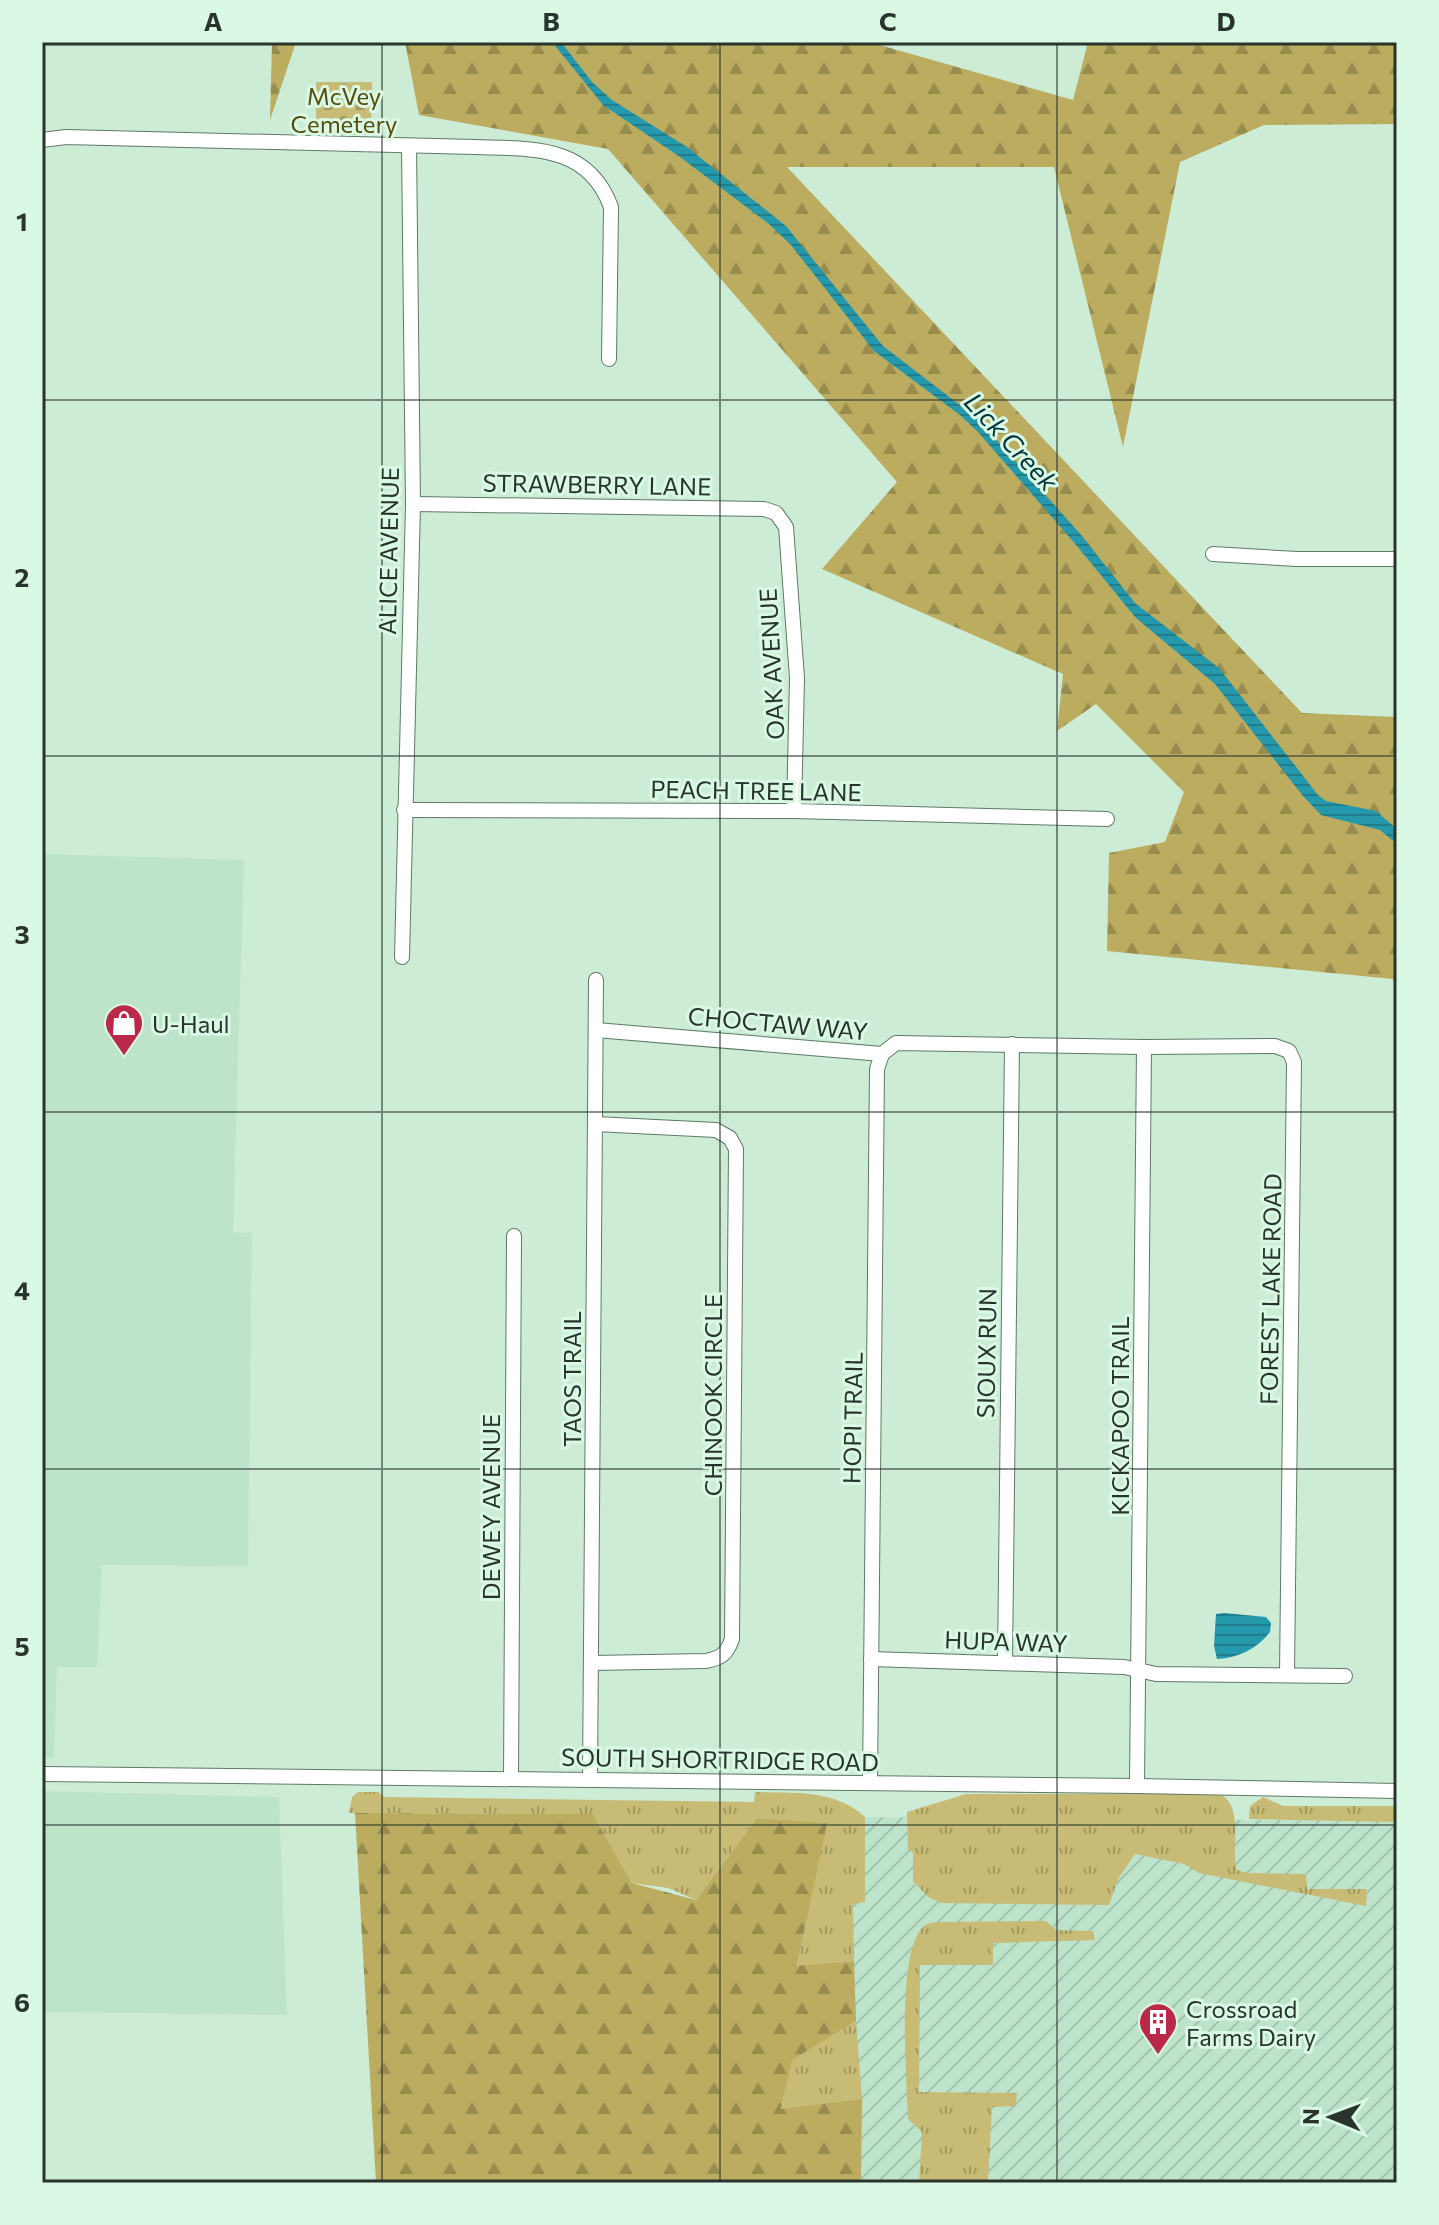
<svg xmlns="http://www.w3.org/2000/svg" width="1439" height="2225" viewBox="0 0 1439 2225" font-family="Commissioner,sans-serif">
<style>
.built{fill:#bde4ca}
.industrial{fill:url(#industrial-furrows)}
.grass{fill:url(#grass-tufts)}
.forest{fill:url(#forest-firs)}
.cemetery{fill:url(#cemetery-stones)}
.water{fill:url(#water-rules)}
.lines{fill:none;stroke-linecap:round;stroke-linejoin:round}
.minor-casing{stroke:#5e7a67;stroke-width:16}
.minor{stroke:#fff;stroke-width:14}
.grid{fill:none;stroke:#28342c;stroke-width:2;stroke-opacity:0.55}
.labels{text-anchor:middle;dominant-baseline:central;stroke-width:6;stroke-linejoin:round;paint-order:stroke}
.park-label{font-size:24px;fill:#564c0e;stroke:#daf9e4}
.street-label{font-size:24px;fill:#28342c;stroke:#daf9e4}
.poi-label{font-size:24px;fill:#28342c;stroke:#daf9e4;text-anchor:start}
.water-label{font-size:26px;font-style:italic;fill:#00343d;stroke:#daf9e4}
.neatline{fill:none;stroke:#28342c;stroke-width:3}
.grid-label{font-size:26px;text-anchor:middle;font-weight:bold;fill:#28342c}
</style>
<defs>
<pattern id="industrial-furrows" width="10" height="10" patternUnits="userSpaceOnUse" patternTransform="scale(2)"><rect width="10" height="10" fill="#bde4ca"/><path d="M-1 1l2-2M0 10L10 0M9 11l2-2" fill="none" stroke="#a2c4ae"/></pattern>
<pattern id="grass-tufts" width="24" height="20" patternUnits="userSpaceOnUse" patternTransform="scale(2)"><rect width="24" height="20" fill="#c8bb75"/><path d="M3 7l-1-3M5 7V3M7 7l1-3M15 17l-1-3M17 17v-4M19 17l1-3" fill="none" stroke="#a29960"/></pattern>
<pattern id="forest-firs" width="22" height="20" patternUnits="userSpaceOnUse" patternTransform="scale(2)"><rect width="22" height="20" fill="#bbac5f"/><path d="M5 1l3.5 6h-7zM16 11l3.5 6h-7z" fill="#988d4f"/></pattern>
<pattern id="cemetery-stones" width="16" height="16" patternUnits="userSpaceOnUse" patternTransform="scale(2)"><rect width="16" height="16" fill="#c8bb75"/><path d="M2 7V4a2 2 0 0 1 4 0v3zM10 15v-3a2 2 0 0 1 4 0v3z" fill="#a29960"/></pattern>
<pattern id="water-rules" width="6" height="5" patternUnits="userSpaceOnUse" patternTransform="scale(2)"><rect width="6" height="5" fill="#2598ab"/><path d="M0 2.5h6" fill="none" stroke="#207d8b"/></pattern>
</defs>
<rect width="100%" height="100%" fill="#cdecd6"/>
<g class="built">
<polygon points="42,854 244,860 233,1232 252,1233 248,1566 102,1565 97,1667 57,1667 54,1758 42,1758"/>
<polygon points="42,1791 279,1797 287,2015 42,2012"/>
</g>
<polygon class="industrial" points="848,1817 1397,1821 1397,2183 845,2183"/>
<g class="grass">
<path d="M358,1792H378L385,1797L754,1802L755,1792C792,1793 836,1789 865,1817V1902L853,1904L854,1961L797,1967L826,1823L757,1818L696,1900L668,1888L632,1883L593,1814L349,1813L352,1797Z"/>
<path d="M966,1794H1220C1245,1808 1230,1846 1237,1870L1248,1873L1306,1874L1307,1889H1367L1366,1906L1199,1873L1184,1864L1135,1854L1118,1879L1109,1905L941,1903L928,1897L913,1881V1852L908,1849L907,1812Z"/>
<polygon points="1263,1797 1283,1806 1397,1806 1397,1822 1249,1819 1250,1806"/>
<path d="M1046,1921L1056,1930L1093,1931L1095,1940L993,1943V1965H920L919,2092L1017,2093L1016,2106L992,2107L988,2183H919L922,2132L908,2119C907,2077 896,1958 922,1928C927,1922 933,1923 939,1922Z"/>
<polygon points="856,2021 862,2099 781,2110 791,2060"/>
</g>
<g class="forest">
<polygon points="272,42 296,42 270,120"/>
<polygon points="405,42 876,42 876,44 1073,100 1088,42 1397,42 1397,124 1264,125 1180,162 1123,447 1054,167 787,167 1302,713 1397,717 1397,987 1393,979 1107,951 1109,853 1165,842 1184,792 1096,704 1057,731 1063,674 822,569 897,482 608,149 419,115"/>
<polygon points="355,1813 593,1814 632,1883 696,1900 757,1818 827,1823 797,1966 854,1961 856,2021 792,2060 781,2109 862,2099 861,2183 376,2183"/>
</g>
<polygon class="cemetery" points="316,82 372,82 371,135 316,135"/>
<g class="water">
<polygon points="552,42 561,42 592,82 612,100 687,147 786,226 883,346 978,419 1082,536 1135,603 1219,668 1318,795 1326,801 1376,811 1397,829 1397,844 1380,830 1321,815 1303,796 1215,684 1136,618 1077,546 978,432 960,415 874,351 791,245 769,224 680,157 603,105"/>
<path d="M1224,1613L1266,1617L1271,1623L1270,1632C1257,1649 1238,1658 1217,1659L1214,1646L1216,1614Z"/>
</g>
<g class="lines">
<defs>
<g id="minor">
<path d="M42,140L66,137L475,147C531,149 588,144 611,207L609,359"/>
<polyline points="413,504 764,509 776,513 786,527 797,678 794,811"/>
<polyline points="1213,554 1297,559 1397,559"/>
<polyline points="404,810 794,811 1107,819"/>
<polyline points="402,957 413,504 409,146"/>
<polyline points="596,1030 882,1054"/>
<polyline points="871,1659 1124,1667 1156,1674 1345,1676"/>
<path d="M591,1663L706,1661C721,1658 727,1654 732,1639L736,1149L730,1138L716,1130L595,1124"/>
<polyline points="1005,1663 1012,1044"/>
<polyline points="42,1774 1137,1786 1397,1791"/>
<polyline points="511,1779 514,1236"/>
<polyline points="590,1779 596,980"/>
<polyline points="870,1783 877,1069 882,1054 896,1043 1144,1047 1275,1046 1289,1051 1294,1062 1287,1675"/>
<polyline points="1137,1786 1144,1047"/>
</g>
</defs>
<use href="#minor" class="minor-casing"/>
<use href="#minor" class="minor"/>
</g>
<path class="grid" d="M382,42V2183M720,42V2183M1057,42V2183M42,400H1397M42,756H1397M42,1112H1397M42,1469H1397M42,1825H1397"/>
<defs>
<symbol id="shop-pin" viewBox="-11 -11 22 30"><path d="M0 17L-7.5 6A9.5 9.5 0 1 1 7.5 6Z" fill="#ba2949" stroke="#daf9e4"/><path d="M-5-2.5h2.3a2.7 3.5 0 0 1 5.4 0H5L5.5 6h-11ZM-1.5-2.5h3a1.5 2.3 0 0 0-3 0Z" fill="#fff"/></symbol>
<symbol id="building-pin" viewBox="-11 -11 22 30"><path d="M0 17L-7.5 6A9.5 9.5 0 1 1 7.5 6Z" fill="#ba2949" stroke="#daf9e4"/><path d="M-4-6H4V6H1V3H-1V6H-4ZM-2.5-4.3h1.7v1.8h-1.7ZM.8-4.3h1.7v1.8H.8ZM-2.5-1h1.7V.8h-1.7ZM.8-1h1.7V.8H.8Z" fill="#fff"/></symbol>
</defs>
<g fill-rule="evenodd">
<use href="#shop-pin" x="102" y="1001" width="44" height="60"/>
<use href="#building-pin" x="1136" y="2000" width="44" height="60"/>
</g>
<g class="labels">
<g class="park-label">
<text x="344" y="95">McVey<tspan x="344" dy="28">Cemetery</tspan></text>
</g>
<g class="street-label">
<text transform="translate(597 484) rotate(1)">STRAWBERRY LANE</text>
<text transform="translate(388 551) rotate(-89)">ALICE AVENUE</text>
<text transform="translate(771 664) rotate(-93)">OAK AVENUE</text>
<text transform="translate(756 790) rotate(1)">PEACH TREE LANE</text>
<text transform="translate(778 1023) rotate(5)">CHOCTAW WAY</text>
<text transform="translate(1270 1289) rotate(-89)">FOREST LAKE ROAD</text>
<text transform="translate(986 1353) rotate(-89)">SIOUX RUN</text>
<text transform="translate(571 1379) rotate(-90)">TAOS TRAIL</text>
<text transform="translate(712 1395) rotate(-90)">CHINOOK CIRCLE</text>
<text transform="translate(1119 1416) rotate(-90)">KICKAPOO TRAIL</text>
<text transform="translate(852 1418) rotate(-89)">HOPI TRAIL</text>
<text transform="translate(490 1507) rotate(-90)">DEWEY AVENUE</text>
<text transform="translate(1006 1641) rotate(2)">HUPA WAY</text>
<text transform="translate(720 1759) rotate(1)">SOUTH SHORTRIDGE ROAD</text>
</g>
<g class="poi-label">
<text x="152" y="1023">U-Haul</text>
<text x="1186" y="2008">Crossroad<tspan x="1186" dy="28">Farms Dairy</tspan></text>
</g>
<g class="water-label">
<text transform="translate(1012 441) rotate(47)">Lick Creek</text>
</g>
</g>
<rect width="1439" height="2225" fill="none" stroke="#daf9e4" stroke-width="88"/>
<g transform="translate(1331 2117) rotate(271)" stroke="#daf9e4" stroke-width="6" paint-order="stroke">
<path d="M0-6L14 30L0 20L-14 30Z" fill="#28342c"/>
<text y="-12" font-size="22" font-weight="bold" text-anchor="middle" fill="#28342c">N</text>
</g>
<rect x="44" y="44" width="1351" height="2137" class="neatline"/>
<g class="grid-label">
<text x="213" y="31">A</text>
<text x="551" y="31">B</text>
<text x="888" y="31">C</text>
<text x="1226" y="31">D</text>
<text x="22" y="231">1</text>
<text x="22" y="587">2</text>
<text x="22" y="944">3</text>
<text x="22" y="1300">4</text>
<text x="22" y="1656">5</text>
<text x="22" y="2012">6</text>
</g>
</svg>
